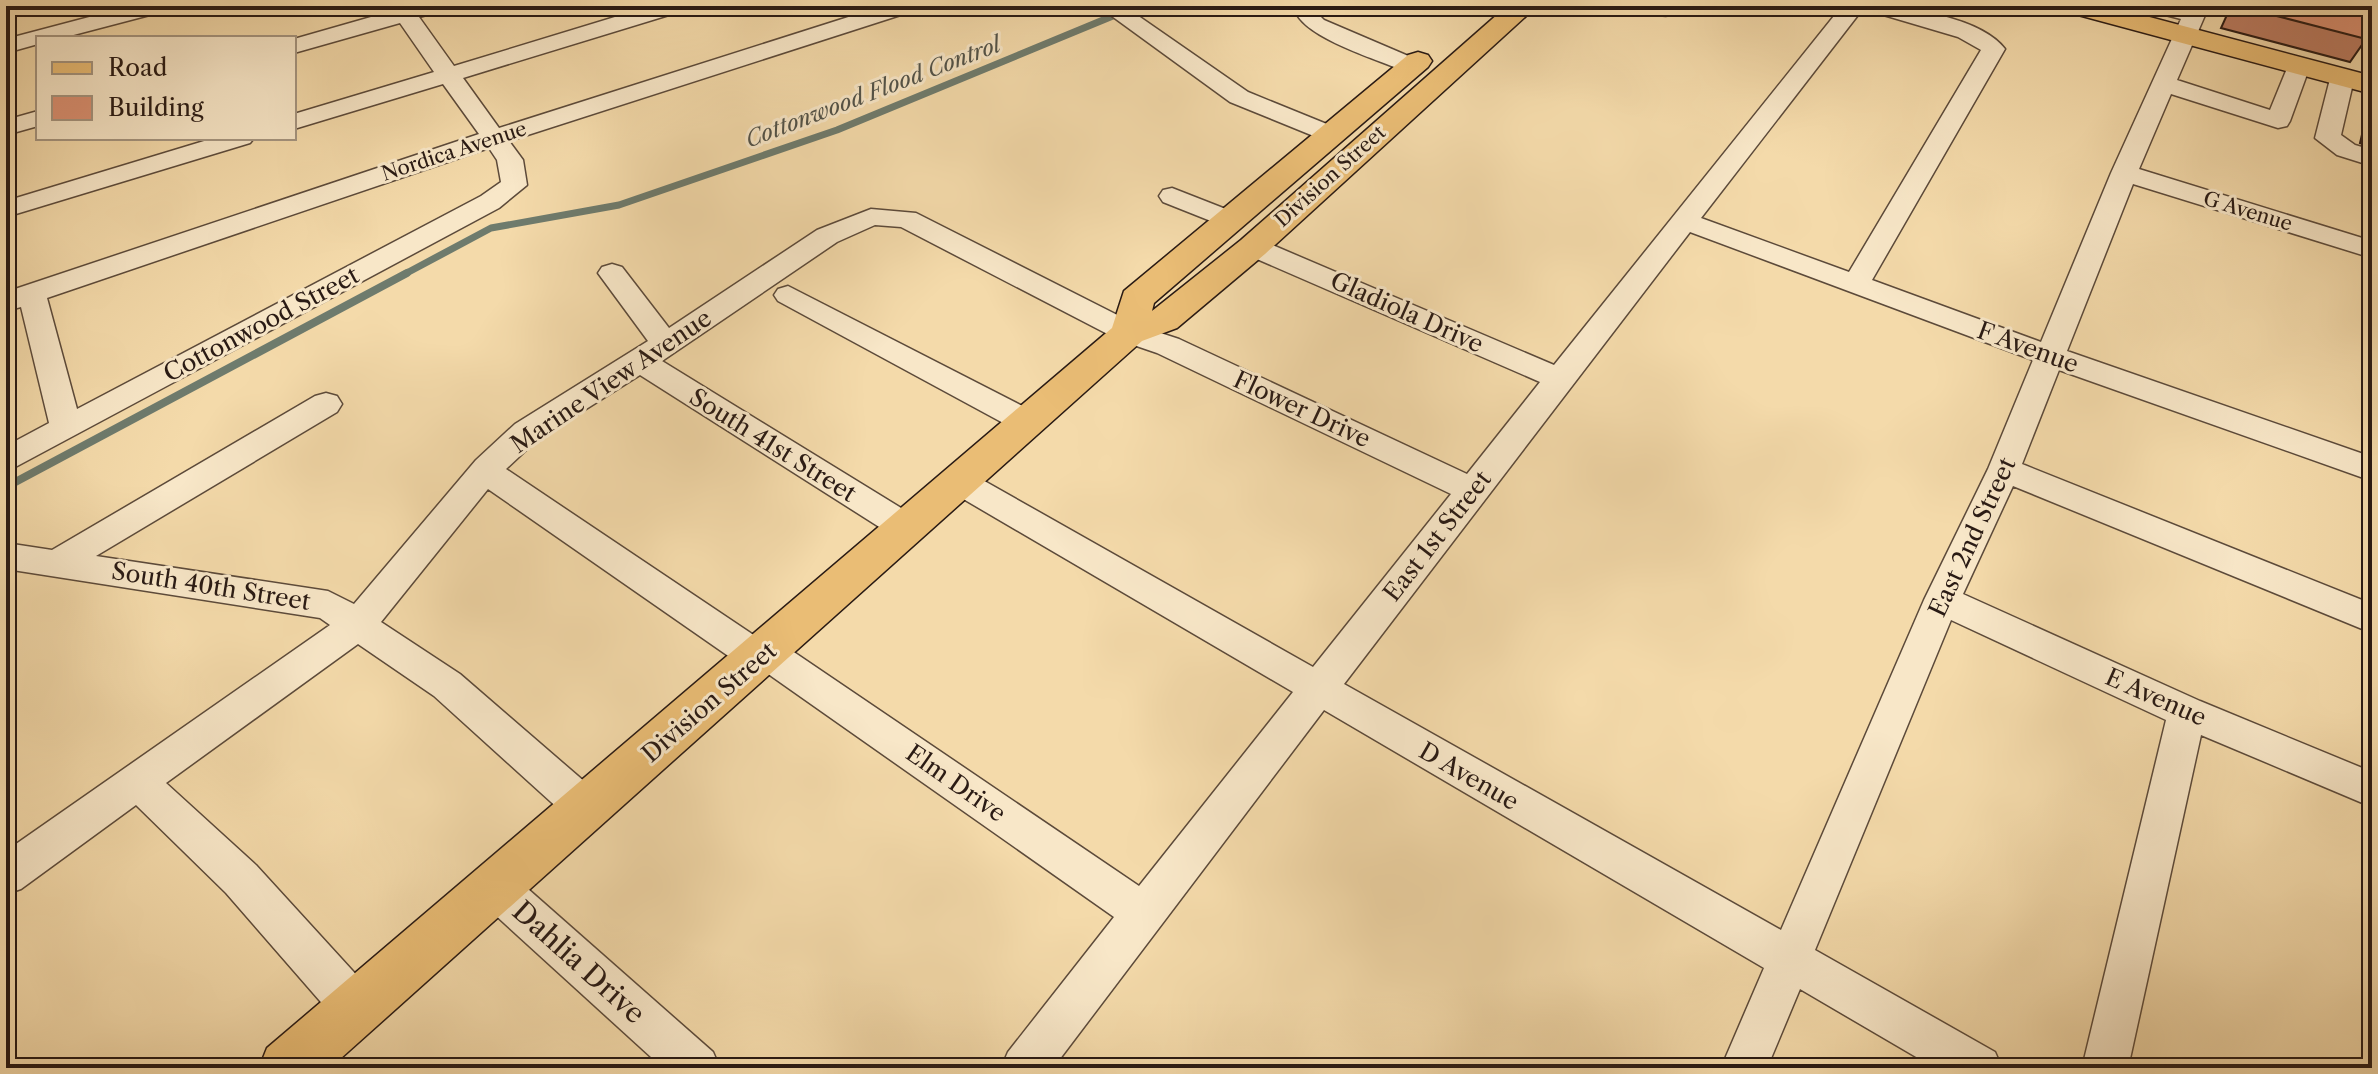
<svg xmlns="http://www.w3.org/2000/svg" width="2378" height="1074" viewBox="0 0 2378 1074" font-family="'Libre Caslon Text',serif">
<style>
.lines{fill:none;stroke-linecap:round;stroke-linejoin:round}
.stream-far1{stroke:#6e7b6d;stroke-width:7}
.stream{stroke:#6e7b6d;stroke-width:8}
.minor-casing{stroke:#5c4a3a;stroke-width:3}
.major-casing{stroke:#291a14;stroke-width:3}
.minor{fill:#f8e7c8;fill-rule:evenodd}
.major{fill:#eabd75;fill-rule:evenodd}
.wall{fill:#bd7d63;stroke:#291a14;stroke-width:2}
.building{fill:#dc9173;stroke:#291a14;stroke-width:2}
.labels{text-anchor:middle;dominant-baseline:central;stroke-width:6;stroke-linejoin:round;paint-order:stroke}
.far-street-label{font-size:20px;fill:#291a14;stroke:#f8e7c8}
.far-water-label{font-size:22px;font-style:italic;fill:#515248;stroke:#f8e7c8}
.street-label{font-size:24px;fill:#291a14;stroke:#f8e7c8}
.near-street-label{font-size:28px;fill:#291a14;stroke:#f8e7c8}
</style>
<rect width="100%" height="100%" fill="#f4daaa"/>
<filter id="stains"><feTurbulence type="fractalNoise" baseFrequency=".0025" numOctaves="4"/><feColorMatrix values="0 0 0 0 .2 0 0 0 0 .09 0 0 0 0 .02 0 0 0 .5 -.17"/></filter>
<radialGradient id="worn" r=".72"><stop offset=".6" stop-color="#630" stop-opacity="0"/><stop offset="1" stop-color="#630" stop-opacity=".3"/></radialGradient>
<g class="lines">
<polyline class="stream-far1" points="403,275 491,228 619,205 837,130 1137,6"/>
<polyline class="stream" points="6,487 407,273"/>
<defs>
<g id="minor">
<polygon points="131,6 168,6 165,11 62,38 38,38 38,44 6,53 6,39"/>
<path d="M388,6H445L442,11L419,17L454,66L651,6H685L682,11L463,78L499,128L883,6H916L913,11L509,141L523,160L527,185L499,208L6,472V446L49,423L21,307L6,311V292L479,134L443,84L294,129V114L434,72L400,23L294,53V39L392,11ZM489,148L497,160L501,182L481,196L77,409L47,298Z"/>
<polygon points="1098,6 1124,6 1248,92 1339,129 1342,134 1339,139 1321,139 1230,102"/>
<path d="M1294,6H1316L1317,13L1324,20L1420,61L1424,66L1420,71H1404C1377,59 1297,36 1294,6Z"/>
<path d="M1659,6H1682C1676,15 1670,17 1659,15L1656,10Z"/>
<path d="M1842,6H1865L1701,218L1849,272L1981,50L1958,37L1870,11L1867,6C1904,6 1981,17 2005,49L1872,280L2041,342L2111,173L2181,19L2150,11L2147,6H2209L2177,80L2270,110L2290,61H2306L2310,66L2290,121L2287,126L2278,128L2171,94L2139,169L2372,241V258L2133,184L2067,351L2372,457V481L2059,370L2022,464L2372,604V633L2013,486L1963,594L2200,701L2372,772V807L2201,735L2128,1068H2082L2166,720L1951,620L1815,950L1995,1052L2002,1068H1935L1800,989L1767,1068H1721L1764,968L1324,710L1053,1068H1001L1008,1052L1114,917L764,671L747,669L488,489L381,622L460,674L600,795L606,808L600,821L586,826L572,821L434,696L358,644L166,783L256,865L372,992L378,1008L372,1024L356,1030L340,1024L226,893L136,805L21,889L6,894V851L330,625L320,618L6,569V543L52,550L315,396L326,393L337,396L342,404L337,412L96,556L328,591L354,604L476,460L515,424L648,341L598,273L602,267L612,264L622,267L669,328L817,230L871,209L916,213L1139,326L1179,339L1467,474L1540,382L1243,253L1239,247L1243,241L1253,239L1263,241L1554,365ZM875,225L901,227L1119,340L1157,353L1451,494L1313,667L972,474L960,470L948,474L944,482L948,490L1293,692L1139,886L779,642L761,640L506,469L537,440L640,375L895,537L907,541L919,537L924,528L919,519L662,361L837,242ZM1690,232L2033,360L1988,469L1924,600L1781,930L1344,684Z"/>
<polygon points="2342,72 2350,74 2354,79 2341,135 2355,145 2372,150 2372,166 2337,155 2315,138 2330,79 2334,74"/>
<polygon points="38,111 38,126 6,135 6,120"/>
<polygon points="214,138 254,138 250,143 6,217 6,201"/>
<polygon points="1172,188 1241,215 1244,221 1241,227 1231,229 1163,202 1159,196 1163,190"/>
<polygon points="788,286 1040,415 1045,423 1040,431 1029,434 1018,431 778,301 774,295 778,289"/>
<polygon points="496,869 511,874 713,1052 720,1068 663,1068 481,902 475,888 481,874"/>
</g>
<g id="major">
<polygon points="1507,6 1537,6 1265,254 1177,328 1142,341 330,1068 259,1068 267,1048 1112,328 1124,291 1408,55 1418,52 1428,55 1432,61 1428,67 1154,303 1152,311 1241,240"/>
<polygon points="2063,6 2108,6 2372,76 2372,94 2067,12"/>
</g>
</defs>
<use href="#minor" class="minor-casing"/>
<use href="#major" class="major-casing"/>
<use href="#minor" class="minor"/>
<use href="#major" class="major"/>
</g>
<g class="wall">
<polygon points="2231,6 2372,6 2366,39 2350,62 2221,28"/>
<polygon points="2372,104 2372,147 2360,143 2368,109"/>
</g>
<polygon class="building" points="2238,6 2372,6 2372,18 2366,39"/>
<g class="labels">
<g class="far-street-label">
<text transform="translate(454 151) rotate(-18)">Nordica Avenue</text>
<text transform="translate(1330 176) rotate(-42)">Division Street</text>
<text transform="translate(2248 211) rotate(17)">G Avenue</text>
</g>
<g class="far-water-label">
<text transform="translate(873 92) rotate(-21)">Cottonwood Flood Control</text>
</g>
<g class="street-label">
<text transform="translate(1407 312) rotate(24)">Gladiola Drive</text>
<text transform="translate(261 324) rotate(-28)">Cottonwood Street</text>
<text transform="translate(2028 347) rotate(20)">F Avenue</text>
<text transform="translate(611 381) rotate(-34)">Marine View Avenue</text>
<text transform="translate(1302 409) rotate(25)">Flower Drive</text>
<text transform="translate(773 445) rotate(32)">South 41st Street</text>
<text transform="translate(1437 536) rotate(-52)">East 1st Street</text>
<text transform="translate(1972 537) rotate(-65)">East 2nd Street</text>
<text transform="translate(211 586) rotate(9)">South 40th Street</text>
<text transform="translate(2156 697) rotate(24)">E Avenue</text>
<text transform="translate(709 702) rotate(-41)">Division Street</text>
<text transform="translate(1469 776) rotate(30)">D Avenue</text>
<text transform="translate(956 783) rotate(35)">Elm Drive</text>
</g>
<g class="near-street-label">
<text transform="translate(579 962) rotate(42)">Dahlia Drive</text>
</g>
</g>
<rect width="2378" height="1074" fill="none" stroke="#f4daaa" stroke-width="32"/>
<rect x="8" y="8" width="2362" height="1058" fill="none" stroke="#291a14" stroke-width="4"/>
<rect x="16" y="16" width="2346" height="1042" fill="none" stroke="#291a14" stroke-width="2"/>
<rect x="36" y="36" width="260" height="104" fill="#f8e7c8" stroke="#a59580" stroke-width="2"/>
<rect x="52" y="62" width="40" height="12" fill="#eabd75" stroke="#a59580" stroke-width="2"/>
<text x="108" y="76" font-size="24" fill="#291a14">Road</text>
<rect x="52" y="96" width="40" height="24" fill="#dc9173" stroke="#a59580" stroke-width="2"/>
<text x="108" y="116" font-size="24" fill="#291a14">Building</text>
<rect width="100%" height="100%" filter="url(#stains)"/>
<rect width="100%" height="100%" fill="url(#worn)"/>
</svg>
